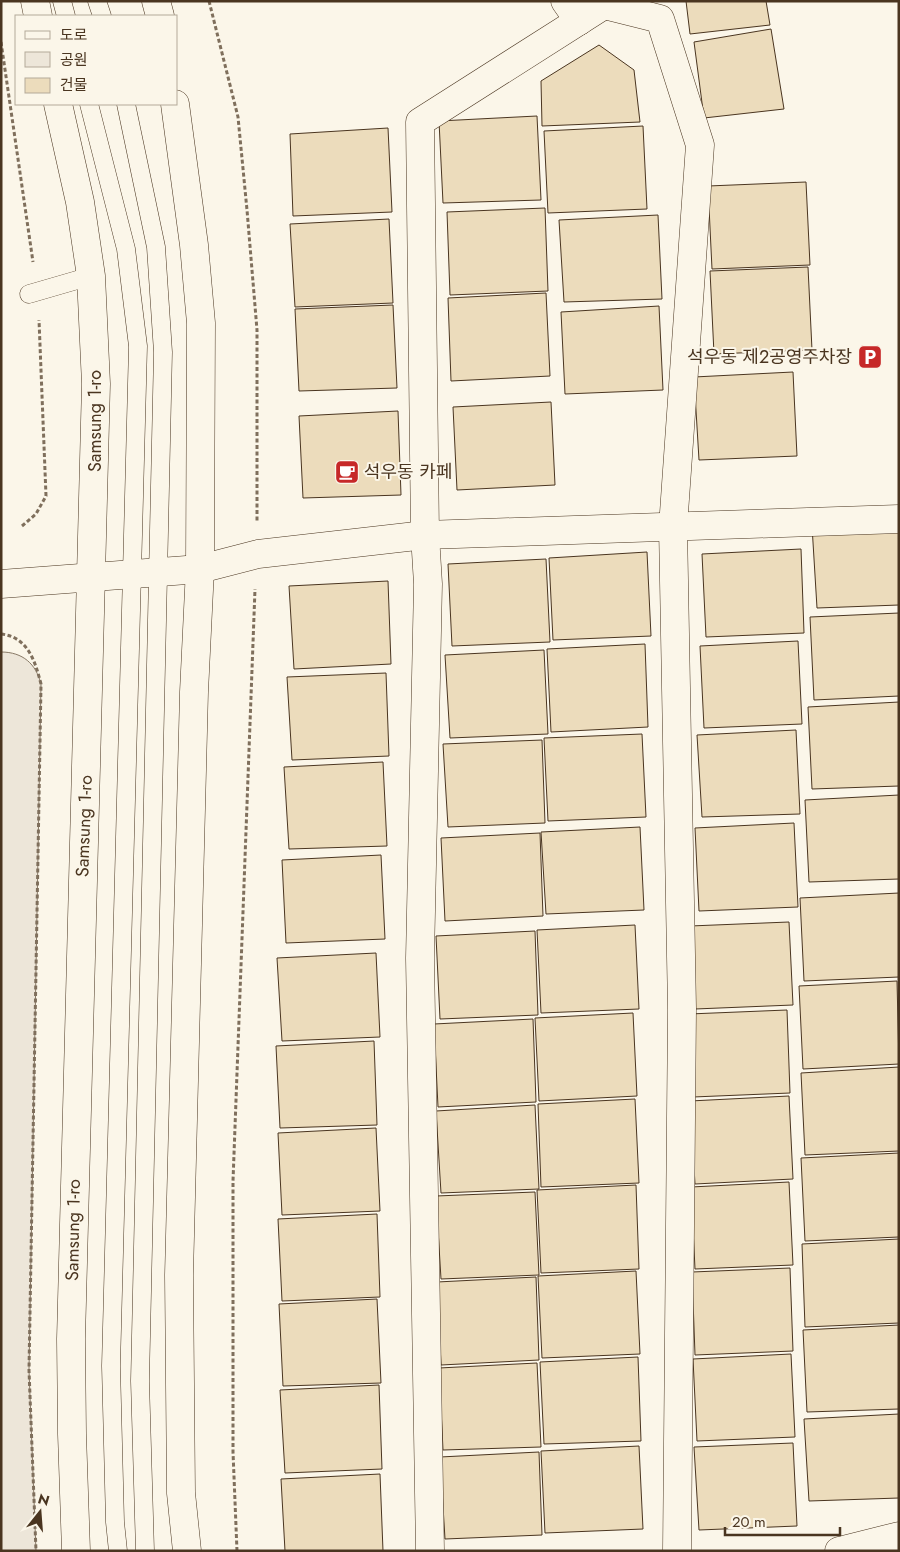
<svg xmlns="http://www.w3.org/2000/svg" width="900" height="1552" viewBox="0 0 900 1552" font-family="Jost,'Noto Sans KR',sans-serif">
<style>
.green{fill:#ede6d9;stroke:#887966}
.building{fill:#ecdcbc;stroke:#4a3520}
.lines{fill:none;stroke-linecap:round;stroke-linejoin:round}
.lane-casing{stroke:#4a3520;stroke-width:19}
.street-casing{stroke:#4a3520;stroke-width:29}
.secondary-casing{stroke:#4a3520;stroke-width:29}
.path{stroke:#7f6f5c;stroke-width:3;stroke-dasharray:4 2.5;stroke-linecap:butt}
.lane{stroke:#fbf6e9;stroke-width:18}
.street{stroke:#fbf6e9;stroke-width:28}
.secondary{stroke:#fbf6e9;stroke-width:28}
.labels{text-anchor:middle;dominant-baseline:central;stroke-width:4;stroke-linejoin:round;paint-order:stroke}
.poi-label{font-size:18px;fill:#4a3520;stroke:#fbf6e9;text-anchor:end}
.street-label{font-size:18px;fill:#4a3520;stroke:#fbf6e9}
</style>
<rect width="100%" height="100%" fill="#fbf6e9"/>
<path class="green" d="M1,652C23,652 36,664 41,684L29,1370L36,1551H1Z"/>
<g class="building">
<polygon points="686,1 766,1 770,25 690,34"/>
<polygon points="771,29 784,109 704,118 694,42"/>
<polygon points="599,45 634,70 640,122 542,126 541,81"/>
<polygon points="537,116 541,200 443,203 439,121"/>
<polygon points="643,126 647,209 548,213 544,131"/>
<polygon points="388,128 392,212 293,216 290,134"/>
<polygon points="806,182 810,265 712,269 708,186"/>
<polygon points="545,208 548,291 450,295 447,212"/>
<polygon points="658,215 662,299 564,302 559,220"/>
<polygon points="389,219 393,303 295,307 290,224"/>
<polygon points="808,267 812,350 714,354 710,271"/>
<polygon points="546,293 550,376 451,381 448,298"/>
<polygon points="393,305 397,388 299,391 295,309"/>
<polygon points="659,306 663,390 565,394 561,312"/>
<polygon points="793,372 797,456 699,460 694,377"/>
<polygon points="551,402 555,485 457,490 453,407"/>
<polygon points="398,411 401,495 303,498 299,416"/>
<polygon points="899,521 899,605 817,608 812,526"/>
<polygon points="801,549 804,633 706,637 702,554"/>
<polygon points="647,552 651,636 553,640 549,558"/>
<polygon points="546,559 550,642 452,646 448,564"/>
<polygon points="388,581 391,664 294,669 289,586"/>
<polygon points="899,613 899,696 814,700 810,617"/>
<polygon points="798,641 802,724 704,728 700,646"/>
<polygon points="645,644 648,727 551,732 547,649"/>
<polygon points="544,650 548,734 450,738 445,655"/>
<polygon points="386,673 389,756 292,760 287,677"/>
<polygon points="899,702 899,786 812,789 808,707"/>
<polygon points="796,730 800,814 702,817 697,735"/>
<polygon points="642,734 646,817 548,821 544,738"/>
<polygon points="542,740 545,823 448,827 443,744"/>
<polygon points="383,762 387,846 289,849 284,767"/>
<polygon points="899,795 899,879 809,882 805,800"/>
<polygon points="794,823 798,907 699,911 695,828"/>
<polygon points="640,827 644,910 546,914 541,832"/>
<polygon points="540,833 543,916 445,921 441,838"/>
<polygon points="381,855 385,939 286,943 282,860"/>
<polygon points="899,893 899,977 804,981 800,898"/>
<polygon points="789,922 793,1005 695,1009 690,926"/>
<polygon points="635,925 639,1009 541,1013 537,930"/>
<polygon points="535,931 538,1015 440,1019 436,936"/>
<polygon points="376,953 380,1037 282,1041 277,958"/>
<polygon points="897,981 899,1064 803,1069 799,986"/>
<polygon points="787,1010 790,1093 693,1097 689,1014"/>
<polygon points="633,1013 637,1096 539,1101 535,1018"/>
<polygon points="533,1019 536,1102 438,1107 434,1024"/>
<polygon points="374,1041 377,1125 280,1128 276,1046"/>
<polygon points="899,1067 899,1151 805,1155 801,1073"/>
<polygon points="789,1096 793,1179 695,1184 690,1101"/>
<polygon points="635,1099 639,1183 541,1187 538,1104"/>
<polygon points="535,1105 539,1189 441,1193 436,1111"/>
<polygon points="376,1128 380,1211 282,1215 278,1133"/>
<polygon points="899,1153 899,1237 805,1241 801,1158"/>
<polygon points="789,1182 793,1265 695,1269 691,1187"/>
<polygon points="636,1185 639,1269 541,1273 537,1190"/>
<polygon points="535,1192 539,1275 441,1279 436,1196"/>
<polygon points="377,1214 380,1297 282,1301 278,1219"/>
<polygon points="899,1239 899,1323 805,1327 802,1244"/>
<polygon points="790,1268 793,1351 695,1355 692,1272"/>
<polygon points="636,1271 640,1354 542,1358 538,1276"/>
<polygon points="536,1277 539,1360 441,1365 437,1282"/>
<polygon points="377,1299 381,1383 283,1386 279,1304"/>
<polygon points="899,1325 899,1409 807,1412 803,1330"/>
<polygon points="791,1354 795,1437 697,1441 693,1359"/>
<polygon points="638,1357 641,1441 544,1444 540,1362"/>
<polygon points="537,1363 541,1447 443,1450 439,1368"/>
<polygon points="379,1385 382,1469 285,1473 280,1390"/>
<polygon points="899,1414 899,1498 809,1501 804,1419"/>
<polygon points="793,1443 797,1526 699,1530 694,1447"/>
<polygon points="639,1446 643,1529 545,1533 541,1451"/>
<polygon points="539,1452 542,1535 445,1539 440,1457"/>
<polygon points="380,1474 383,1551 285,1551 281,1479"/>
</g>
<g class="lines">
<defs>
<g id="lane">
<polyline points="62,1 66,16"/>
<polyline points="97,1 102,16"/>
<polyline points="89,104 126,249 138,346 111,1366 115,1522 118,1551"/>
<polyline points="126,104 156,247 163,352 140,1381 145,1551"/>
<polyline points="29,294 91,276"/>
</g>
<g id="street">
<polyline points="565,1 579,21"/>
<polyline points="1,584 200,569 258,554 425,535 899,519"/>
<polyline points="430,1551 420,958 428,584 425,535 420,122 604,5 660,19 700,145 673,527 682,1009 677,1551"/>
<polyline points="839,1551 899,1536"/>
</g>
<g id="secondary">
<polyline points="35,1 38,16"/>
<polyline points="156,1 160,16"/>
<polyline points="58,104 80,202 91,276 96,384 71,1339 72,1434 76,1551"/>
<polyline points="175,104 194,245 201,323 200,569 194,692 179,1275 181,1493 187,1551"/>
</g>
</defs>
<use href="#lane" class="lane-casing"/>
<use href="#street" class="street-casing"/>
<use href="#secondary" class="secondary-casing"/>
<g class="path">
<polyline points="209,1 238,117 247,210 257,330 257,521"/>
<polyline points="1,42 33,262"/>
<polyline points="22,526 36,514 46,496 39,320"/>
<path d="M1,634C28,637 35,661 41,684L29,1370L36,1551"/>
<polyline points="237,1551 233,1452 233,1181 255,589"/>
</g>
<use href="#lane" class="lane"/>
<use href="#street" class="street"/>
<use href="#secondary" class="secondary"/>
</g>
<defs>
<symbol id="parking-square" viewBox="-11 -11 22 22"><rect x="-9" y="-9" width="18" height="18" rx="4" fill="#c62828" stroke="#fbf6e9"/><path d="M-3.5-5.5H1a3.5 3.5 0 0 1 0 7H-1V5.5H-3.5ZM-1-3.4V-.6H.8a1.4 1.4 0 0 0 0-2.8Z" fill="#fff"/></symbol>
<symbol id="cafe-square" viewBox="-11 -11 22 22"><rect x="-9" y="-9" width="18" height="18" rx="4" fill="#c62828" stroke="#fbf6e9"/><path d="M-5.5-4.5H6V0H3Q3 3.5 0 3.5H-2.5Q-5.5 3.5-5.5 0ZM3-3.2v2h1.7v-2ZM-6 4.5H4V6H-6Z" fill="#fff"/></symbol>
</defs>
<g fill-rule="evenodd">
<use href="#parking-square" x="856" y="343" width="28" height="28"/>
<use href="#cafe-square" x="333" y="458" width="28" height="28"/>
</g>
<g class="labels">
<g class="poi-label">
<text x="852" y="357">석우동 제2공영주차장</text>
<text x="364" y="472" text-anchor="start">석우동 카페</text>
</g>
<g class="street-label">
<text transform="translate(95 421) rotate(-90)">Samsung 1-ro</text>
<text transform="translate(84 826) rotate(-88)">Samsung 1-ro</text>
<text transform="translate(73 1230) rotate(-89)">Samsung 1-ro</text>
</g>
</g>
<rect width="900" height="1552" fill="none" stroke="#4a3520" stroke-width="5"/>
<rect x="15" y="15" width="162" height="90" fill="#fbf6e9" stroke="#b4a999"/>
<rect x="25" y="31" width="25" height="8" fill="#fbf6e9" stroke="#b4a999"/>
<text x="60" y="40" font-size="15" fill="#4a3520">도로</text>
<rect x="25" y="52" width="25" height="15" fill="#ede6d9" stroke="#b4a999"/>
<text x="60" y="65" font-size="15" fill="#4a3520">공원</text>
<rect x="25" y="78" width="25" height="15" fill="#ecdcbc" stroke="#b4a999"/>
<text x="60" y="90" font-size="15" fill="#4a3520">건물</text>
<g transform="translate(40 1512) rotate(17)" stroke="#fbf6e9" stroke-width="4" paint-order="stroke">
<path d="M0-4L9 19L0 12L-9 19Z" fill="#4a3520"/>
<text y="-8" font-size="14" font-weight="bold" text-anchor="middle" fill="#4a3520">N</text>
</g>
<path d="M725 1527v8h115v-8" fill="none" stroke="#4a3520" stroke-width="2.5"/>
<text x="732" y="1527" font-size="15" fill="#4a3520" stroke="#fbf6e9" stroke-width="4" paint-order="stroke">20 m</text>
</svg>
